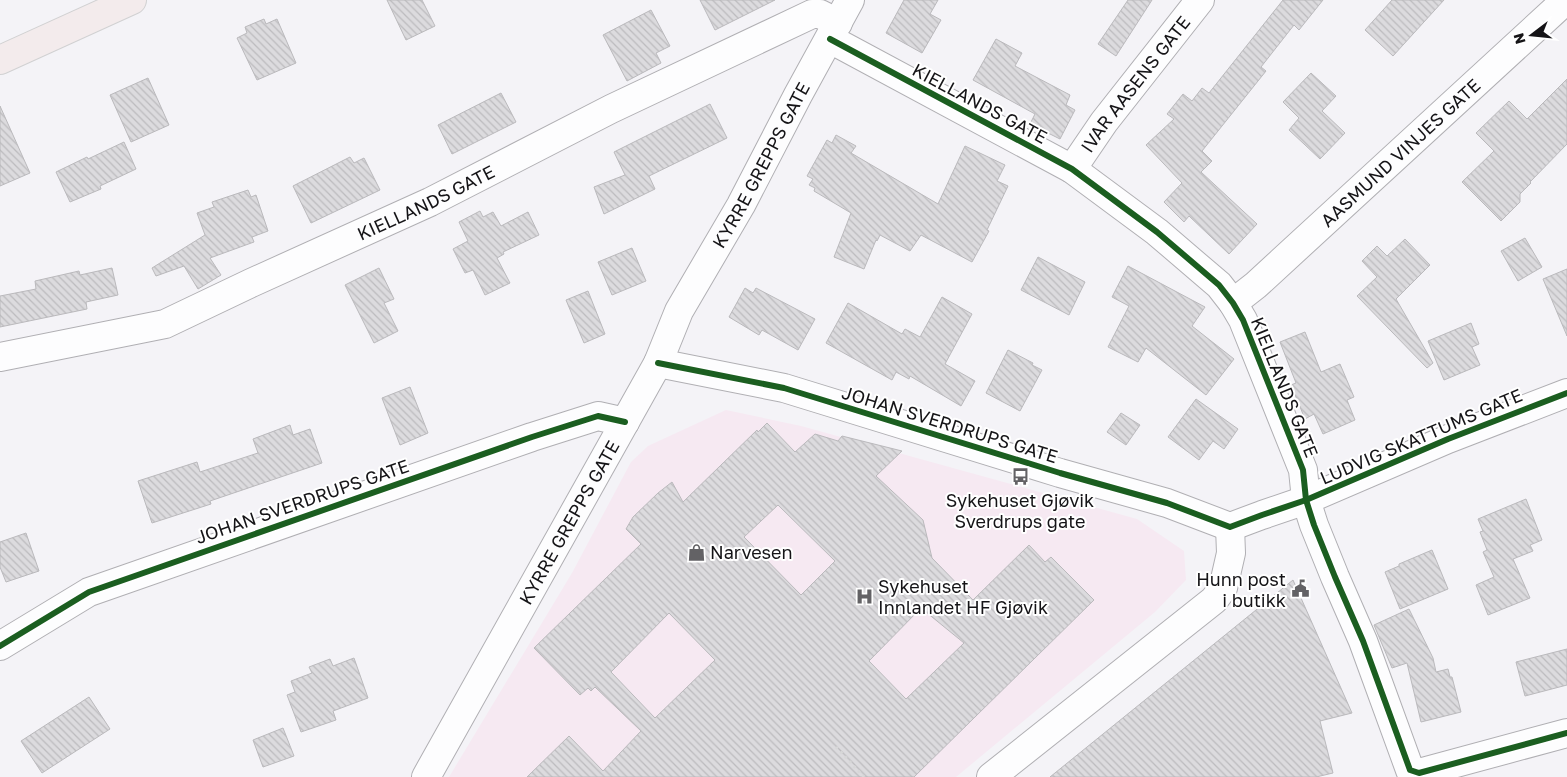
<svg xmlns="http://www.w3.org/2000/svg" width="1567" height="777" viewBox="0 0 1567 777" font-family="'Golos Text',sans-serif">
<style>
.medical{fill:#f6e9f2}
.building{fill:url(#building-back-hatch);stroke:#bab9bc;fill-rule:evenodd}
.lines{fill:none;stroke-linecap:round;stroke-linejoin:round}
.minor-casing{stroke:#b0afb3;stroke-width:30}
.major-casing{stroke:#d1d1d2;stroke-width:30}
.path{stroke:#d7d7d8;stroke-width:3;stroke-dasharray:2.5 4;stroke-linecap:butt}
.minor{stroke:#fdfdfe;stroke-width:28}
.major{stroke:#f3ebec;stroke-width:28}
.cycleway-casing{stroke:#fff;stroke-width:9}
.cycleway{stroke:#1b5e20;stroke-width:6}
.labels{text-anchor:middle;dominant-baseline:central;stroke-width:4;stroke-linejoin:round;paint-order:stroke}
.street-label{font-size:18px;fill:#151417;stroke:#fff}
.poi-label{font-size:18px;fill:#151417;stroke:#fff;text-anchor:start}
</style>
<defs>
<pattern id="building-back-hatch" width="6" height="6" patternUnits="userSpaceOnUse" patternTransform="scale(1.25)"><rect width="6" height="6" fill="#dcdbde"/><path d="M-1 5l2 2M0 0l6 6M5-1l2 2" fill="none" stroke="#bcbbbe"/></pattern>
</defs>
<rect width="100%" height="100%" fill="#f4f3f7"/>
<polygon class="medical" points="726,410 801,426 1137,519 1184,551 1186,580 1155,612 956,777 449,777 572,573 631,462 648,446"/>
<g class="building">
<polygon points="387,0 422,0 435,26 406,40"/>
<polygon points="700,0 775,0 715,30"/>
<polygon points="904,0 938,0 930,14 941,20 922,53 886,33"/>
<polygon points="1128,0 1152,0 1116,56 1098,44"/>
<polygon points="1283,0 1323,0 1299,30 1294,25 1261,67 1266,71 1202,151 1212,161 1201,172 1257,224 1229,254 1189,216 1184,222 1164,202 1182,183 1146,145 1174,119 1167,114 1183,94 1192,101 1202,88 1209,93"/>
<polygon points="1392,0 1444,0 1393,56 1365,30"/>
<polygon points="651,10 670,46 656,53 661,63 627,81 603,35"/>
<polygon points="264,19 266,24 277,19 296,63 257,80 237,38 247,33 245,27"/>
<polygon points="996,39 1022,53 1015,66 1070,95 1066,105 1075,110 1060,139 1030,124 1035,114 973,80"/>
<polygon points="1311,73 1336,96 1322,111 1345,133 1320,159 1289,130 1299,118 1283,102"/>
<polygon points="148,78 169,125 131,142 110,95"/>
<polygon points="1567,79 1567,144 1530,182 1531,183 1520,194 1520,202 1501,221 1462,182 1494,151 1476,133 1509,101 1527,119"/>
<polygon points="501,93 516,122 452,154 438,125"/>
<polygon points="710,104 727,138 649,176 655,189 604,214 594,187 625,175 614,152"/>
<polygon points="0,106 30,173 0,186"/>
<polygon points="836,135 856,146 851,153 938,204 965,146 1005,165 997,181 1008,186 987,230 989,231 972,262 921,235 910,251 880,235 877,241 876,240 864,269 834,257 851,213 814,191 815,188 809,185 813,179 807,176 827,140 832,143"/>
<polygon points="124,142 136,169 100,186 101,189 70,202 56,172 87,157 88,159"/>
<polygon points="350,157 354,163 364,158 380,190 311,223 293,186"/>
<polygon points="248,190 251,197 256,195 268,231 252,237 254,242 210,258 221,275 198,289 184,266 156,276 152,268 205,235 197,213 214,207 212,202"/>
<polygon points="480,211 483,217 493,212 501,226 528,212 539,235 503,252 504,254 497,258 510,283 485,295 473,270 465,273 453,249 468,241 459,222"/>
<polygon points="1525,238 1542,267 1518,281 1501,251"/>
<polygon points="1405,239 1430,265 1396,299 1433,363 1427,368 1357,296 1377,277 1362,261 1377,246 1387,256"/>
<polygon points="632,248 646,281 612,295 598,262"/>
<polygon points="1038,257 1085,282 1069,315 1021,290"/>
<polygon points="1128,266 1205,307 1192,326 1234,359 1206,395 1146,348 1138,362 1108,347 1129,306 1112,297"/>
<polygon points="112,268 118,295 86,302 87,309 0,327 0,296 36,289 35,281 79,271 80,275"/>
<polygon points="379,268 394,299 384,303 398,331 374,343 345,285"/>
<polygon points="1567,269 1567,336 1543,279"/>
<polygon points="745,288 753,293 756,288 815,319 798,350 762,330 759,335 729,317"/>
<polygon points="588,291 605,334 584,343 566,300"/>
<polygon points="942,297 972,314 945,364 975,381 961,406 910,376 909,379 896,372 892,380 826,343 848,303 902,334 905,329 920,337"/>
<polygon points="1471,323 1479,344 1472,347 1480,365 1444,380 1428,341"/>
<polygon points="1305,332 1321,372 1340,364 1354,397 1347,400 1355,420 1323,434 1314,414 1305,419 1291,385 1296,383 1280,342"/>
<polygon points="1008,350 1033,363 1032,365 1042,370 1020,411 986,393"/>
<polygon points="410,387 428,433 400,445 382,398"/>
<polygon points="1196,399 1238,429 1224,449 1213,441 1199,460 1168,437"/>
<polygon points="1121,413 1140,425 1126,445 1107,432"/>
<path d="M767,423L795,452L815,434L838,441L842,436L902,451L876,476L923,520L932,558L973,600L1029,545L1045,562L1051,557L1094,600L914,777H527L569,736L603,771L641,731L595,687L591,691L588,688L580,695L534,648L641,544L626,529L633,517L658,493L672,482L683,502L757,430L758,432ZM778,505L835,561L801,595L744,537ZM921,608L964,643L906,699L869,661ZM669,613L715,660L655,718L611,672Z"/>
<polygon points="290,425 293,435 310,429 322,463 210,501 211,504 152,523 138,481 197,462 200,472 258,453 253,439"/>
<polygon points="1526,499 1542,540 1530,545 1533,551 1513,559 1530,598 1488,615 1476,585 1494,577 1483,552 1487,550 1480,532 1483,531 1478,519"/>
<polygon points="26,533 39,571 6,582 0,567 0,542"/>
<polygon points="1432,550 1448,589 1400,609 1385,572 1399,566 1399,564"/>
<polygon points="1293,580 1352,713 1320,721 1333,773 1316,777 1050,777"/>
<polygon points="1409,609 1433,658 1436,672 1448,669 1450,677 1452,677 1461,712 1421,722 1407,663 1392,668 1374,625"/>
<polygon points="1567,649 1567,685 1525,696 1516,662"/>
<polygon points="354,658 368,698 333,711 336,720 301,732 287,695 295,692 291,681 312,673 309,667 330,659 333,666"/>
<polygon points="89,697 110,729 42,773 21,741"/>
<polygon points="283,728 294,756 263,767 253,740"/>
</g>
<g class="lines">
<defs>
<g id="minor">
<polyline points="830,39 1072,169 1157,232 1219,285 1233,303 1243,320 1303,470 1306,500 1314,525 1335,577 1363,641 1410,770 1419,773 1567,733"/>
<path id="s1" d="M1072,169L1104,122L1200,0"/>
<path id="s2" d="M1233,303L1256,285L1566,0"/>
<path id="s3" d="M0,357L165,324L251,283L430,202L611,109L812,14H820L838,23"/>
<polyline points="658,363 784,388 1060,473 1167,503 1230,527"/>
<polyline points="1230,527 1262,515 1306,500 1448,439 1567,393"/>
<polyline points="0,646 89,592 532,437 598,416 625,422"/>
<path id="s4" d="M426,777L658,363L679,311L741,205L798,95L850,0"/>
<polyline points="991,777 1214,600 1223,588 1231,553 1230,527"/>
</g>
<polyline id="major" points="0,60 132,0"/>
</defs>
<use href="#minor" class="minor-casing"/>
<use href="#major" class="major-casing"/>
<polyline class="path" points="836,747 864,777"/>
<use href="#minor" class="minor"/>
<use href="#major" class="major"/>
<defs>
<g id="cycleway">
<polyline points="830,39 1072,169 1157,232 1219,285 1233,303 1243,320 1303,470 1306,500 1314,525 1335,577 1363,641 1410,770 1419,773 1567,733"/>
<polyline points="658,363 784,388 1060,473 1167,503 1230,527 1262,515 1306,500 1448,439 1567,393"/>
<polyline points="0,646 89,592 532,437 598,416 625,422"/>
</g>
</defs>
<use href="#cycleway" class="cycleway-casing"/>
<use href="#cycleway" class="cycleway"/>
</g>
<defs>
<symbol id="bus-bare" viewBox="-9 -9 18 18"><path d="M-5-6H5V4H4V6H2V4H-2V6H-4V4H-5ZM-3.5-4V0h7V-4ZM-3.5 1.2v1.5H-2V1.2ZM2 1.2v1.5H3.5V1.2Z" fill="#636265" stroke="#fff" stroke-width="2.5" paint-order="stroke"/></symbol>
<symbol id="shop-bare" viewBox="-9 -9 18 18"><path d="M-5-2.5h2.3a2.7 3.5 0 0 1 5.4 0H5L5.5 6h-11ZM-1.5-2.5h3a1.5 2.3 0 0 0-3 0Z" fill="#636265" stroke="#fff" stroke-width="2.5" paint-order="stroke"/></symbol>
<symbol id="civic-bare" viewBox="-9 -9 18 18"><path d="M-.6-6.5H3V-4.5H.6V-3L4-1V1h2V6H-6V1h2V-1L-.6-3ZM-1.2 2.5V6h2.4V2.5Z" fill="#636265" stroke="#fff" stroke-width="2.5" paint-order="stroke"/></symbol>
<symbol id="hospital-bare" viewBox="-9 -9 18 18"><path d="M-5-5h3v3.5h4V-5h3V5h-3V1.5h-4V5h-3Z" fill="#636265" stroke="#fff" stroke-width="2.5" paint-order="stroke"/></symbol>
</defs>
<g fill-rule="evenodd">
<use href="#bus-bare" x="1008" y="464" width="25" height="25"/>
<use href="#shop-bare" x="684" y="540" width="25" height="25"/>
<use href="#civic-bare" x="1288" y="576" width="25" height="25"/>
<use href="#hospital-bare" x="852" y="584" width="25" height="25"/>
</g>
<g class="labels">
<g class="street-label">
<text stroke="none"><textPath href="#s1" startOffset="106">IVAR AASENS GATE</textPath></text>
<text transform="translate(980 103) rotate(28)">KIELLANDS GATE</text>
<text stroke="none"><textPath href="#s2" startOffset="225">AASMUND VINJES GATE</textPath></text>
<text stroke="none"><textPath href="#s4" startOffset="698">KYRRE GREPPS GATE</textPath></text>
<text stroke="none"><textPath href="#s3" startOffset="456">KIELLANDS GATE</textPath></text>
<text transform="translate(1285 387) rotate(68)">KIELLANDS GATE</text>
<text transform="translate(950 424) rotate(17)">JOHAN SVERDRUPS GATE</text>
<text transform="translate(1421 436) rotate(-23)">LUDVIG SKATTUMS GATE</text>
<text transform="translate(302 501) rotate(-19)">JOHAN SVERDRUPS GATE</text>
<text stroke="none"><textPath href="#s4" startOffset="292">KYRRE GREPPS GATE</textPath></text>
</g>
<g class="poi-label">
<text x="1020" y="500" text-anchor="middle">Sykehuset Gjøvik<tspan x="1020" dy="21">Sverdrups gate</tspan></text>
<text x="710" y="552">Narvesen</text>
<text x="1286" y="579" text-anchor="end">Hunn post<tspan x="1286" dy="21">i butikk</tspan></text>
<text x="878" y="586">Sykehuset<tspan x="878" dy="21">Innlandet HF Gjøvik</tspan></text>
</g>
</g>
<g transform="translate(1532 35) rotate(254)" stroke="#ffffff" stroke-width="4" paint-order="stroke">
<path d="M0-4L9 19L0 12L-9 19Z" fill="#151417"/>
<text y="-8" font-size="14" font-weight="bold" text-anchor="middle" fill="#151417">N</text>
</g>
</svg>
